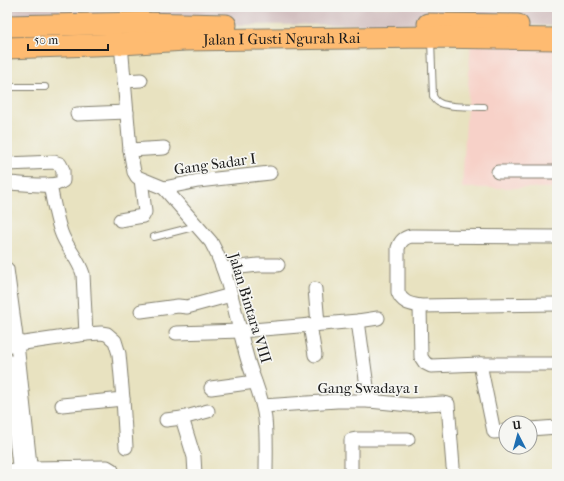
<svg xmlns="http://www.w3.org/2000/svg" width="564" height="481" viewBox="0 0 564 481" font-family="'IM FELL French Canon',serif">
<style>
.built{fill:#f7d1c8}
.industrial{fill:#d2bfc0}
.lines{fill:none;stroke-linecap:round;stroke-linejoin:round}
.lane-casing{stroke:#827f6e;stroke-width:8}
.street-casing{stroke:#827f6e;stroke-width:15}
.primary-casing{stroke:#827f6e;stroke-width:23}
.lane{stroke:#fff;stroke-width:6}
.street{stroke:#fff;stroke-width:13}
.primary{stroke:#febb71;stroke-width:21}
.labels{text-anchor:middle;dominant-baseline:central;stroke-width:3.5;stroke-linejoin:round;paint-order:stroke}
.street-label{font-size:15px;fill:#1c1c1c;stroke:#f6f6f2}
</style>
<rect width="100%" height="100%" fill="#f6f6f2"/>
<filter id="ink" filterUnits="userSpaceOnUse"><feTurbulence type="fractalNoise" baseFrequency=".025" numOctaves="2"/><feDisplacementMap in="SourceGraphic" scale="8" xChannelSelector="R" yChannelSelector="G"/><feConvolveMatrix kernelMatrix="1 2 1 2 8 2 1 2 1" color-interpolation-filters="sRGB"/></filter>
<filter id="wash" filterUnits="userSpaceOnUse"><feTurbulence type="fractalNoise" baseFrequency=".012" numOctaves="4" result="noise"/><feDisplacementMap in="SourceGraphic" scale="16" xChannelSelector="R" yChannelSelector="G"/><feGaussianBlur stdDeviation="0.9" result="paint"/><feColorMatrix in="noise" values="0 0 0 0 0 0 0 0 0 0 0 0 0 0 0 0 0 1.4 0 .05"/><feComposite in="paint" operator="in"/></filter>
<g filter="url(#wash)">
<rect width="100%" height="100%" fill="#e8e2c0"/>
<polygon class="built" points="471,39 557,39 557,188 462,188"/>
<polygon class="industrial" points="7,7 557,7 557,26 458,24 7,26"/>
</g>
<g filter="url(#ink)">
<g class="lines">
<defs>
<g id="lane">
<path d="M431,40L433,96C435,99 436,102 440,103C449,108 473,106 484,107"/>
<polyline points="7,87 45,87"/>
<polyline points="154,237 197,226"/>
</g>
<g id="street">
<path d="M121,44L130,150L134,172L137,177L164,188L211,242C230,276 237,324 248,361C254,381 263,399 265,419C267,437 266,456 266,474"/>
<polyline points="124,81 141,80"/>
<polyline points="77,114 127,112"/>
<polyline points="130,150 164,148"/>
<path d="M7,164L54,162L60,164L63,170V181C53,189 20,183 7,183"/>
<polyline points="498,172 557,172"/>
<path d="M50,185C53,201 56,217 61,232C66,247 78,258 83,274L86,334"/>
<polyline points="164,188 198,181 270,173"/>
<polyline points="120,220 143,216 145,212 141,179"/>
<path d="M557,237L411,236C404,238 401,240 398,248V292C402,303 410,304 420,306L557,304"/>
<polyline points="7,269 17,344 31,474"/>
<polyline points="223,269 258,265 278,265"/>
<polyline points="315,289 318,324"/>
<polyline points="420,306 421,357 425,363 431,366 480,364 557,364"/>
<polyline points="141,311 178,306 187,307 231,295"/>
<polyline points="358,321 369,401"/>
<polyline points="310,325 315,355"/>
<polyline points="176,333 241,331 358,321 378,318"/>
<polyline points="7,345 17,344 86,334 101,333 107,334 115,341 119,354 123,399 62,405"/>
<polyline points="7,360 20,474"/>
<polyline points="480,364 494,432 506,431"/>
<polyline points="211,388 255,382"/>
<polyline points="123,399 126,447"/>
<polyline points="263,406 337,401 369,401 410,405 443,403 448,404 453,467"/>
<polyline points="182,418 194,457 195,474"/>
<polyline points="166,420 182,418 208,411"/>
<polyline points="530,429 557,427"/>
<polyline points="7,471 30,468 107,467 112,470 113,474"/>
<polyline points="351,474 351,440 356,439 408,439"/>
</g>
<g id="primary">
<polyline points="428,24 518,25"/>
<polyline points="7,26 141,23 226,25"/>
<path id="s1" d="M7,48L121,44L185,40L431,37L557,39"/>
</g>
</defs>
<use href="#lane" class="lane-casing"/>
<use href="#street" class="street-casing"/>
<use href="#primary" class="primary-casing"/>
<use href="#lane" class="lane"/>
<use href="#street" class="street"/>
<use href="#primary" class="primary"/>
</g>
</g>
<g class="labels">
<g class="street-label">
<text stroke="none"><textPath href="#s1" startOffset="275">Jalan I Gusti Ngurah Rai</textPath></text>
<text transform="translate(215 164) rotate(-8)">Gang Sadar I</text>
<text transform="translate(250 308) rotate(73)">Jalan Bintara VIII</text>
<text x="368" y="388">Gang Swadaya 1</text>
</g>
</g>
<rect width="564" height="481" fill="none" stroke="#f6f6f2" stroke-width="24"/>
<g transform="translate(518 435) rotate(354)"><circle r="19" fill="#f6f6f2" stroke="#9f9f9c"/>
<path d="M0-3L7 15L0 10L-7 15Z" fill="#1f6fb2"/>
<text y="-6" font-size="11" font-weight="bold" text-anchor="middle" fill="#1c1c1c">U</text>
</g>
<path d="M28 44v6h80v-6" fill="none" stroke="#1c1c1c" stroke-width="2"/>
<text x="34" y="44" font-size="12" fill="#1c1c1c" stroke="#f6f6f2" stroke-width="3" paint-order="stroke">50 m</text>
</svg>
